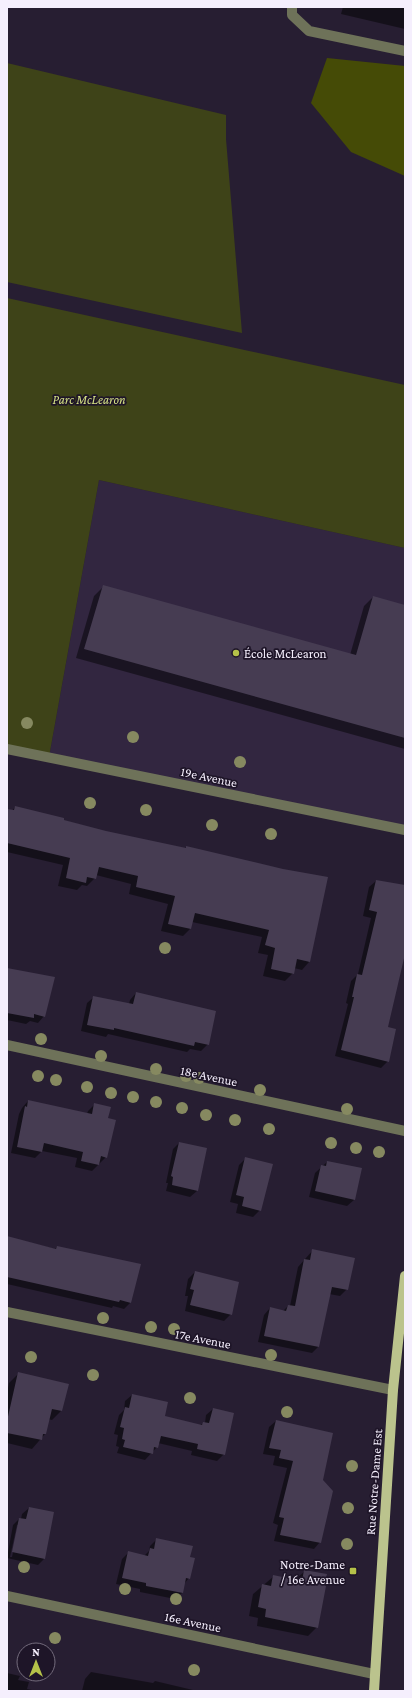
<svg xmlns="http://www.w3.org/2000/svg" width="412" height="1698" viewBox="0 0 412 1698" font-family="'Crimson Pro',serif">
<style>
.built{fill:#322640}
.green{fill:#3e4318}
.forest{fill:#454b06}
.shadow{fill:#0007;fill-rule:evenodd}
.building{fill:#463c52}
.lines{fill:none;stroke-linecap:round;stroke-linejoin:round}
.minor{stroke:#6e7259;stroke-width:10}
.major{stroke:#bbc38d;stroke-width:10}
.tree{fill:#868960}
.poi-dot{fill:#b5c249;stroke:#1e1528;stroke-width:1.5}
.labels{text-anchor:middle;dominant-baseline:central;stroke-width:3.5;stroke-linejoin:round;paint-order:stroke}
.park-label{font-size:13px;font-style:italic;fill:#d4e085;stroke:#1e1528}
.poi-label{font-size:13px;fill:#f5effd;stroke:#1e1528;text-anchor:start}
.street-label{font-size:13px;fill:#f5effd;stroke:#1e1528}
</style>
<rect width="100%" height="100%" fill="#271e32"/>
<polygon class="built" points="99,480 405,548 405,830 49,757"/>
<g class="green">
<polygon points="7,63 226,115 226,139 242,333 7,282"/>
<polygon points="7,298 405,385 405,548 99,480 49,757 7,748"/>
</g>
<polygon class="forest" points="327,58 405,66 405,176 351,152 311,103"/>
<g class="shadow">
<polygon points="343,7 405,7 405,29 341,14"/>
<polygon points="103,587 350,655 364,606 373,597 405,606 405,749 76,658 94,596"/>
<polygon points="15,807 106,832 185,849 186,847 309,962 302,970 294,968 293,973 285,981 263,976 268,955 258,953 262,937 192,922 190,929 183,936 161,931 168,904 129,894 131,884 96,875 95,878 87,886 82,885 77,890 58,886 63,865 7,852 7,810 12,811"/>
<polygon points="376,881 405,890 405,948 387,1027 388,1061 381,1068 335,1056 348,1004 346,1003 351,981 358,974 371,918 363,916 369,887"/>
<polygon points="7,969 44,1016 38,1023 30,1021 26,1024 7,1020"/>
<polygon points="136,993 208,1044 201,1051 190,1049 187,1052 108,1034 106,1037 81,1031 87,1003 94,997 129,1004 130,1000"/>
<polygon points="28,1101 87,1114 88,1111 95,1104 107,1119 106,1157 92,1171 75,1167 77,1158 42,1151 35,1158 11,1153 19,1114 22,1108"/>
<polygon points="179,1143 197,1191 190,1197 166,1191 168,1183 166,1183 173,1149"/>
<polygon points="246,1158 260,1210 253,1217 236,1213 238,1204 230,1202 239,1165"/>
<polygon points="327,1162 354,1200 347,1206 309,1197 315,1173"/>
<polygon points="7,1237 55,1249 57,1247 131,1302 124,1309 113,1306 112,1308 7,1284"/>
<polygon points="313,1250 347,1289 340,1296 329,1294 318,1347 312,1353 258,1342 264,1315 270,1308 283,1311 288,1306 290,1306 298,1267"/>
<polygon points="195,1272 231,1314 224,1321 185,1311 188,1296 185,1296 188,1279"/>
<polygon points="18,1374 67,1384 61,1411 52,1420 48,1419 45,1434 32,1449 7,1443 7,1393 9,1383"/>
<polygon points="132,1395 164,1417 200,1425 205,1423 206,1415 213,1409 224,1454 217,1461 191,1455 192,1451 158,1443 157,1447 145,1460 117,1453 119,1447 116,1446 118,1435 114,1434 119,1415 124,1410 125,1401"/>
<polygon points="276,1421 322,1480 320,1542 314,1549 274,1541 278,1525 273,1523 287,1468 273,1465 275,1456 263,1454 269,1427"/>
<path d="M29,1508L44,1559L38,1565L7,1558L13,1525L19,1519H21L22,1514ZM17,1525H19L12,1557H10Z"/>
<polygon points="157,1539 189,1578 184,1584 182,1593 175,1599 140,1592 140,1589 116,1584 122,1559 128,1553 144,1556 149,1551 150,1546"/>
<polygon points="305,1571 317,1627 308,1636 257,1626 258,1618 249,1616 253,1594 274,1576 295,1580"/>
<polygon points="91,1672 153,1683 155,1681 193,1690 82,1691 85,1679"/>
<polygon points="7,1673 20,1676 18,1680 29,1682 27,1689 37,1691 7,1691"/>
</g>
<g class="building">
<polygon points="103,585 356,655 373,596 405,605 405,738 84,649"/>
<polygon points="15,806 64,818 64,820 106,831 186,848 186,846 283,869 328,877 310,962 297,959 294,974 271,969 275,948 265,945 269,930 195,913 191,929 168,924 175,896 136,887 138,876 99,867 96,879 87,877 86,883 66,878 70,858 7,843 7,809 14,810"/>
<polygon points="376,880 405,885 405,954 388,1027 396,1029 389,1062 341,1050 354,997 352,997 357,974 362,975 377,912 369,910"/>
<polygon points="7,968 55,977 45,1017 34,1014 34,1018 7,1013"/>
<polygon points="136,992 216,1011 209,1045 195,1042 194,1046 114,1028 114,1030 87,1025 93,996 133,1004"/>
<polygon points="28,1100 92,1114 94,1103 111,1107 108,1118 116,1120 107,1158 101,1156 99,1165 81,1161 83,1152 44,1143 42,1152 17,1147 25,1106 27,1107"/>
<polygon points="179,1142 207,1148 198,1191 172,1185 173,1177 171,1176"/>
<polygon points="245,1157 273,1164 261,1211 242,1206 244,1197 236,1195"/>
<polygon points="327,1161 362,1168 355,1200 315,1191 321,1165 326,1166"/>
<polygon points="7,1236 56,1249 57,1246 141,1264 131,1303 120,1300 119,1302 7,1277"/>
<polygon points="312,1249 355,1258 348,1290 332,1287 319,1347 264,1336 270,1307 286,1311 288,1305 295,1306 304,1259 310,1260"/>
<polygon points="195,1271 239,1282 232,1315 190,1305 194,1290 190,1289"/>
<polygon points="18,1372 69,1384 62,1411 52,1409 46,1434 43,1434 42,1440 7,1433 7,1421"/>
<polygon points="132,1394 168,1402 165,1416 202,1425 203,1422 209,1423 213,1408 234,1413 225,1455 197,1449 198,1444 161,1436 158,1448 154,1447 153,1454 123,1447 125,1440 122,1439 124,1428 120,1427 125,1407 129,1408"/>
<polygon points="276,1420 333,1433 323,1480 333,1491 321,1543 280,1535 284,1518 279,1517 293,1461 279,1458 281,1450 269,1448"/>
<polygon points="29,1507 54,1512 45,1559 12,1552 19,1518 26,1519"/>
<polygon points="156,1538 193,1546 190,1557 195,1558 190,1579 186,1578 183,1593 146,1586 146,1583 122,1578 128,1551 148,1556 150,1548 154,1549"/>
<polygon points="304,1570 327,1574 324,1585 326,1586 318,1628 265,1617 266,1609 258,1607 262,1584 271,1586 273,1575 302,1581"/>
</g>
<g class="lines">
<g class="minor">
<polyline points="292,7 292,15 309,31 405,51"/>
<polyline points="7,749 405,830"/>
<polyline points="7,1045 405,1131"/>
<polyline points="7,1312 393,1390"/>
<polyline points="7,1596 374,1674"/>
</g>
<polyline class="major" points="374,1691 393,1390 405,1276"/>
</g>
<g class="tree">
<circle cx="27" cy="723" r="6"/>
<circle cx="133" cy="737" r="6"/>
<circle cx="240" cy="762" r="6"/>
<circle cx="90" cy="803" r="6"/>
<circle cx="146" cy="810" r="6"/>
<circle cx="212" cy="825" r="6"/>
<circle cx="271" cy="834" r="6"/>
<circle cx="165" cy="948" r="6"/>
<circle cx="41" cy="1039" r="6"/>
<circle cx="101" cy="1056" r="6"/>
<circle cx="156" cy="1069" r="6"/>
<circle cx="38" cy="1076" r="6"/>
<circle cx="186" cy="1076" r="6"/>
<circle cx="199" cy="1078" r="6"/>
<circle cx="56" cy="1080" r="6"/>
<circle cx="87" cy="1087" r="6"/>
<circle cx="260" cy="1090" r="6"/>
<circle cx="111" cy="1093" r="6"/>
<circle cx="133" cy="1097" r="6"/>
<circle cx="156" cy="1102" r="6"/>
<circle cx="182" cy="1108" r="6"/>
<circle cx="347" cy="1109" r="6"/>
<circle cx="206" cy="1115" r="6"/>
<circle cx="235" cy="1120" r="6"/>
<circle cx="269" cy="1129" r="6"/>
<circle cx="331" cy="1143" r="6"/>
<circle cx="356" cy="1148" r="6"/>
<circle cx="379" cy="1152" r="6"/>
<circle cx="103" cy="1318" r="6"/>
<circle cx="151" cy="1327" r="6"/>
<circle cx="174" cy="1329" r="6"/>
<circle cx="271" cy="1355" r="6"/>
<circle cx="31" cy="1357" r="6"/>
<circle cx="93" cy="1375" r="6"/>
<circle cx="190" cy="1398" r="6"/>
<circle cx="287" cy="1412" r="6"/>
<circle cx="352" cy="1466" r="6"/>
<circle cx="348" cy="1508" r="6"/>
<circle cx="347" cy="1544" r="6"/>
<circle cx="24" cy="1567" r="6"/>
<circle cx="125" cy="1589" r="6"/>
<circle cx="176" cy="1599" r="6"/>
<circle cx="55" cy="1638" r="6"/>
<circle cx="194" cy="1670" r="6"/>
</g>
<g class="poi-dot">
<circle cx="236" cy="653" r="4"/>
<rect x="349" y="1567" width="8" height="8" rx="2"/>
</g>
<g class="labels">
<g class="park-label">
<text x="89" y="399">Parc McLearon</text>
</g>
<g class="poi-label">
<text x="244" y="653">École McLearon</text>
<text x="345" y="1564" text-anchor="end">Notre-Dame<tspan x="345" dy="15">/ 16e Avenue</tspan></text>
</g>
<g class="street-label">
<text transform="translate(209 777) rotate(12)">19e Avenue</text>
<text transform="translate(209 1076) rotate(12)">18e Avenue</text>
<text transform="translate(203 1339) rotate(11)">17e Avenue</text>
<text transform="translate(374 1482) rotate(-86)">Rue Notre-Dame Est</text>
<text transform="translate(193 1622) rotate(12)">16e Avenue</text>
</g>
</g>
<rect width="412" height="1698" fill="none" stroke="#f5effd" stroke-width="16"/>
<g transform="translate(36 1662)"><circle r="19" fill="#1e1528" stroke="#746c7d"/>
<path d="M0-3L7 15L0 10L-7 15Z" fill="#b5c249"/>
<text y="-6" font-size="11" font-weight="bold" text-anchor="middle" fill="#f5effd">N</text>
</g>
</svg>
